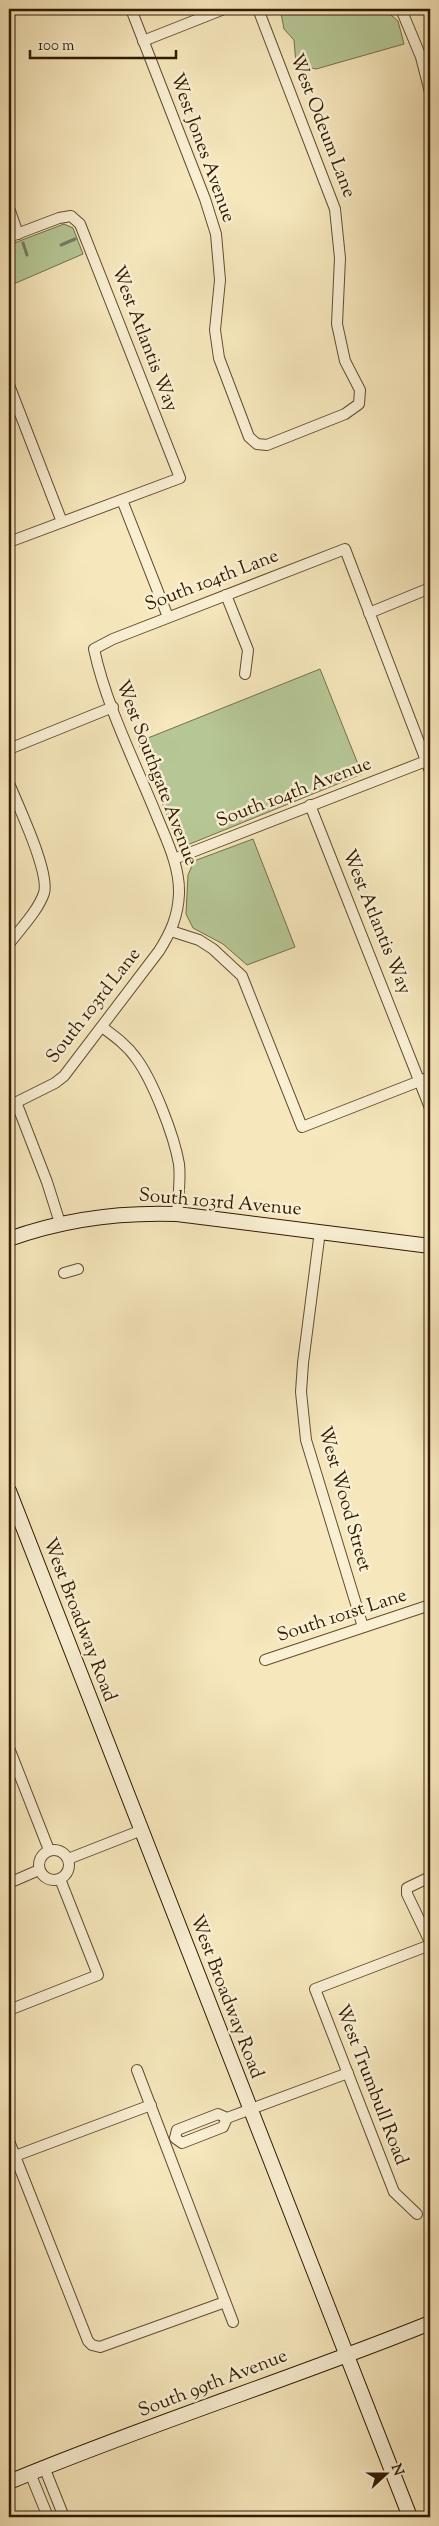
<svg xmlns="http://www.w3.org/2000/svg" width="439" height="2526" viewBox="0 0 439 2526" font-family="'Sorts Mill Goudy',serif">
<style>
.green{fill:#b6c796;stroke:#74704b}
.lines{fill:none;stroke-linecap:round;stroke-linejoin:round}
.stream{stroke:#727e67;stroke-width:3}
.street-casing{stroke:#624d2f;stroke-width:12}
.secondary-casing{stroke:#311a00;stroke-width:16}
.street{stroke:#f9efd3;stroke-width:10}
.secondary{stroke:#f9efd3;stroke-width:14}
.labels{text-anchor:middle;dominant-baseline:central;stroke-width:5;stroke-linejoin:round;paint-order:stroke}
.street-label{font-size:19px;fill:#311a00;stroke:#f9efd3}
</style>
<rect width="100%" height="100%" fill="#f6e7bc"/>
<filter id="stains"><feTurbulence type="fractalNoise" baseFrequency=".004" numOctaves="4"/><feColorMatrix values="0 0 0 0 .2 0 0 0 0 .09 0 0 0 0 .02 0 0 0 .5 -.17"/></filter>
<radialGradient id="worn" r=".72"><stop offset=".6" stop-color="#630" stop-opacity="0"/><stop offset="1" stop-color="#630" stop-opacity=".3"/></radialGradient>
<g class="green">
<polygon points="284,9 384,9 398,21 404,44 316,69 296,64 294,40 284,29 281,13"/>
<polygon points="64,224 73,228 83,254 9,286 9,245"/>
<polygon points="320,669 362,774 180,848 138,742"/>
<polygon points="253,839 295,947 247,965 223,944 193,928 186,914 188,875 194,861"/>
</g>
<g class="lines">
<g class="stream">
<polyline points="23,243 27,255"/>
<polyline points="61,245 75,239"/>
</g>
<defs>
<g id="street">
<polyline points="131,9 205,199 216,234 220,280 215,330 219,358 249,437 257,444 267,445 345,414 359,404 360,390 345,361 337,324 340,258 335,209 258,9"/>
<polyline points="401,9 421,57 430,92"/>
<polyline points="143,41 224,9"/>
<polyline points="9,208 18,234"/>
<polyline points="9,237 59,218 71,216 80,224 180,478 9,542"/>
<polyline points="9,385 62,522"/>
<polyline points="122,500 168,617"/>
<polyline points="226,595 248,650 245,674"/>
<polyline points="369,613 430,588"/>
<polyline points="9,749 113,707"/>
<path d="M9,783C18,806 50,872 44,893C38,911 20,929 9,944"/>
<polyline points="310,805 430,1108"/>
<polyline points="174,859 426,761"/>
<polyline points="171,931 199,940 213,949 242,976 302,1127 430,1077"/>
<path d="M102,1027C114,1036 127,1045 136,1058C153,1081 174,1135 179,1164C181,1180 178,1198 177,1214"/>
<polyline points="16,1102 47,1182 60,1223"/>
<path d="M9,1106L55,1083L64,1076L159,951C171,932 178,916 179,894C180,866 166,839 156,814C134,760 106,705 94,649L113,639L345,549L430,771"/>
<polyline points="320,1231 303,1363 301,1392 306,1440 363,1627"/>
<polyline points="64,1273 78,1269"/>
<polyline points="430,1360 430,1393"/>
<polyline points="265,1660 430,1605"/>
<polyline points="9,1748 49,1850"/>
<circle cx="54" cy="1865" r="15"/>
<polyline points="68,1859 142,1830"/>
<polyline points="430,1877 407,1888 407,1894 430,1942"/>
<polyline points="9,1883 39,1870"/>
<polyline points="9,2010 98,1975 60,1879"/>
<polyline points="137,2070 233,2322"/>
<polyline points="227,2118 223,2127 182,2143 175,2138 177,2130 218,2114 227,2118 348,2073"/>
<polyline points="9,2141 88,2341 92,2345 100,2347 225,2302"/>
<polyline points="15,2156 151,2105"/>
<polyline points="417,2214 394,2192 315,1989 430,1945"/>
<polyline points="44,2467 64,2517"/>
<polyline points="30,2473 48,2517"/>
</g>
<g id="secondary">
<path d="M9,1239C64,1219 119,1212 177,1214L430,1246"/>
<polyline points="9,1491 410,2517"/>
<path d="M9,2482C148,2424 291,2379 430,2323"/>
</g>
</defs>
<use href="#street" class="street-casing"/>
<use href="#secondary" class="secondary-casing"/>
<use href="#street" class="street"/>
<use href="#secondary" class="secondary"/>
</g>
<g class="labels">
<g class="street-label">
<text transform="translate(322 126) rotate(69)">West Odeum Lane</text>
<text transform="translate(202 148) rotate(70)">West Jones Avenue</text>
<text transform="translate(144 339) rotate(69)">West Atlantis Way</text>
<text transform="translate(212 581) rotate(-21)">South 104th Lane</text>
<text transform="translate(156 773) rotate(69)">West Southgate Avenue</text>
<text transform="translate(294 793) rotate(-21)">South 104th Avenue</text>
<text transform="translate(376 922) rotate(68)">West Atlantis Way</text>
<text transform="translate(94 1006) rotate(-52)">South 103rd Lane</text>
<text transform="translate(220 1203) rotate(5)">South 103rd Avenue</text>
<text transform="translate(344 1499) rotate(74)">West Wood Street</text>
<text transform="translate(342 1616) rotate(-18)">South 101st Lane</text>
<text transform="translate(79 1620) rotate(69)">West Broadway Road</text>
<text transform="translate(226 1997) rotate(69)">West Broadway Road</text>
<text transform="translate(371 2085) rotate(69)">West Trumbull Road</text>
<text transform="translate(213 2384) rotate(-21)">South 99th Avenue</text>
</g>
</g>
<rect width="439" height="2526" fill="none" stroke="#f6e7bc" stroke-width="30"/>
<rect x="10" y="10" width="419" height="2506" fill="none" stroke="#311a00" stroke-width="2.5"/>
<rect x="15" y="15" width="409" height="2496" fill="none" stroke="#311a00"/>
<g transform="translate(386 2474) rotate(69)" stroke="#f9efd3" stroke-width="4" paint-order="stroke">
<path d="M0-4L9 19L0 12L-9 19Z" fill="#311a00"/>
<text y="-8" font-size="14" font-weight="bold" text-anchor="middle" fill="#311a00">N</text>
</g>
<path d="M30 50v8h146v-8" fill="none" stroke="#311a00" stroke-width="2.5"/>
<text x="38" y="50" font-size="15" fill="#311a00" stroke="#f9efd3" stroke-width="4" paint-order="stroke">100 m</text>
<rect width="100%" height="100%" filter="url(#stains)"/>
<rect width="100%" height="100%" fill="url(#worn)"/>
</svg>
